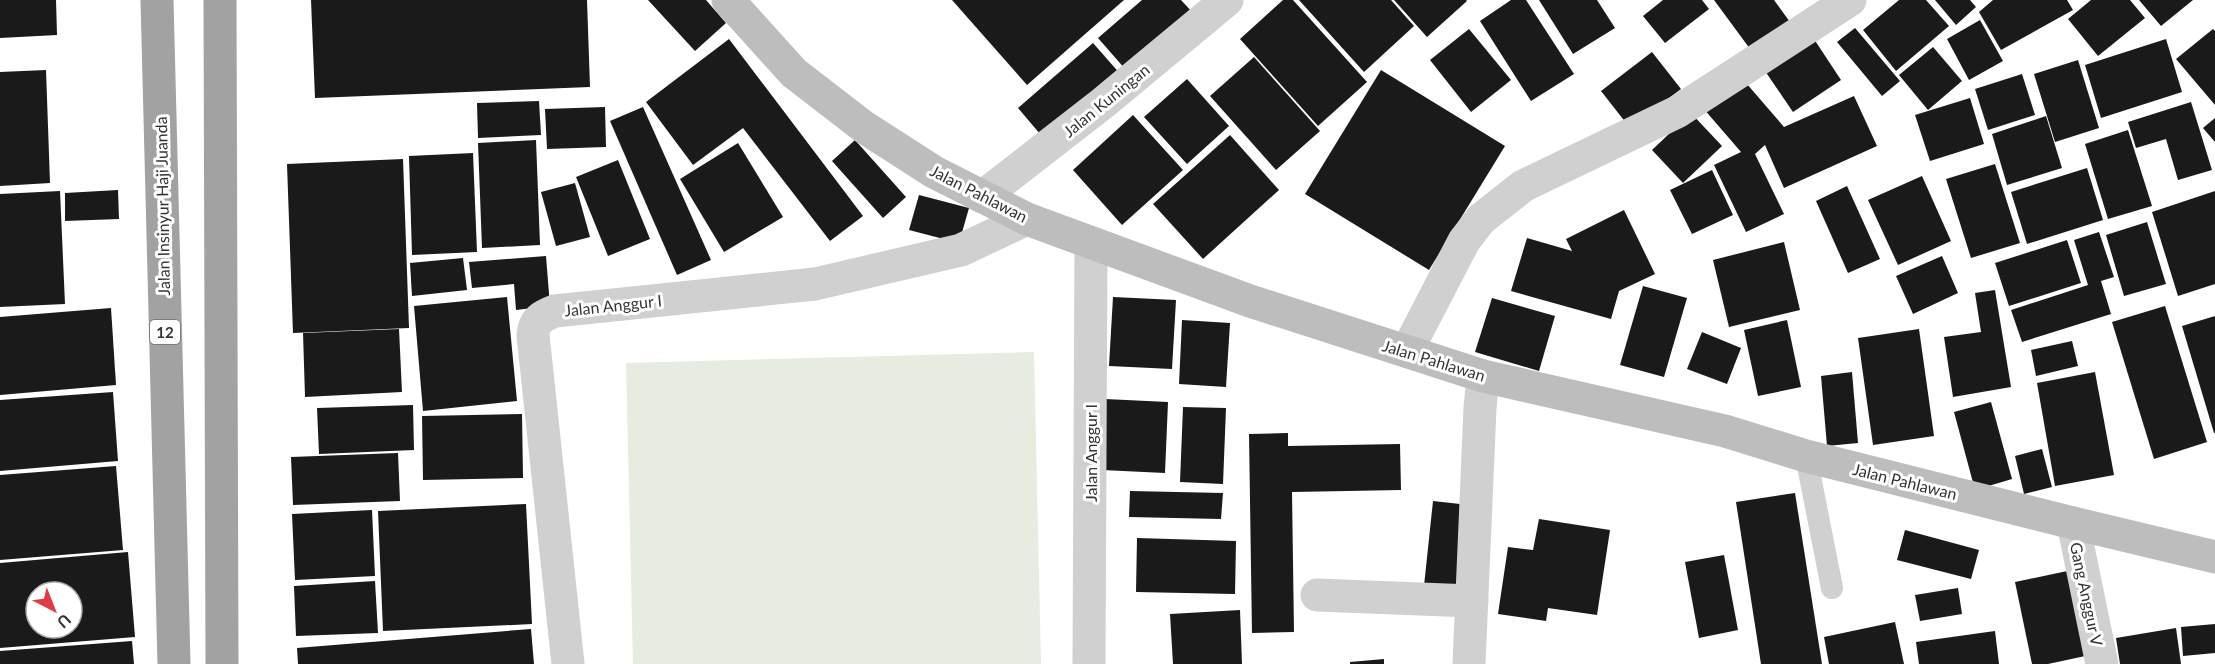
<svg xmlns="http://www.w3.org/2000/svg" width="2215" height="664" viewBox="0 0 2215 664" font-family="Lato,sans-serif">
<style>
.green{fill:#e6ecdf}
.building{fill:#1a1a1a;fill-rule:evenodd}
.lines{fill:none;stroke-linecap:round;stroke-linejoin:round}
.service{stroke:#d0d0d0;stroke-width:22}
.minor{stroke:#d0d0d0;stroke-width:33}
.secondary{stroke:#bdbdbd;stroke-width:33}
.trunk{stroke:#a2a2a2;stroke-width:33}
.labels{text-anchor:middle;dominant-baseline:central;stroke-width:6;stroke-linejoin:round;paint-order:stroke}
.shield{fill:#fff;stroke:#707070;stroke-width:1.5}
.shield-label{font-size:15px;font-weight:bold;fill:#333}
.street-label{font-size:16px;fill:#333;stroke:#fff}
</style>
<rect width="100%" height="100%" fill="#fff"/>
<polygon class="green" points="1034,352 1041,664 633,664 626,363"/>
<g class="building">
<polygon points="0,0 56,0 57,35 0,38"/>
<polygon points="311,0 587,0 590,87 315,98"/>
<polygon points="648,0 706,0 726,23 695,51"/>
<polygon points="952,0 1124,0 1027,85"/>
<polygon points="1142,0 1181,0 1193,13 1126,70 1098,38"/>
<polygon points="1283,0 1293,0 1367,82 1318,126 1240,39"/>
<polygon points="1299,0 1391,0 1414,26 1364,72"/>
<polygon points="1394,0 1466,0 1467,1 1427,37"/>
<polygon points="1511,0 1526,0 1574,74 1531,101 1480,21"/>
<polygon points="1539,0 1597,0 1615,28 1573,54"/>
<polygon points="1663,0 1702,0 1709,9 1665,43 1643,16"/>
<polygon points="1714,0 1774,0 1795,29 1756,57"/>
<polygon points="1899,0 1926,0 1949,26 1896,71 1863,30"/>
<polygon points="1935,0 1970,0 1976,7 1956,25"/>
<polygon points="1993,0 2067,0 2073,10 2001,50 1979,12"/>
<polygon points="2091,0 2130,0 2145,18 2098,56 2068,19"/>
<polygon points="2139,0 2193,0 2161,26"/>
<polygon points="1980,20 2003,61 1969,80 1947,39"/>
<polygon points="1855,28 1900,81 1882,96 1837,42"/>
<polygon points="1469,29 1511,80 1471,112 1430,60"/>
<polygon points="2213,29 2215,31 2215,105 2176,59"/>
<polygon points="1810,33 1841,80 1793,112 1761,65"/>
<polygon points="729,39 863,216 830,241 743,128 693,165 646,102"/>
<polygon points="2166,39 2182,92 2101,118 2085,65"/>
<polygon points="1093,43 1122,76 1046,141 1018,108"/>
<polygon points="1933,47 1962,81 1928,110 1899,75"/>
<polygon points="1652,52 1681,89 1630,128 1601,91"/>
<polygon points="1254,57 1320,131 1276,170 1210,96"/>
<polygon points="2078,60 2099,128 2055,142 2034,74"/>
<polygon points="46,70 50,183 0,186 0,72"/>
<polygon points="1381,70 1505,146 1429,270 1305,194"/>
<polygon points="2022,74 2035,115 1988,130 1975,89"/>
<polygon points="1740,76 1784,127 1854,96 1877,146 1784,188 1765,145 1755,154 1784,214 1746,232 1714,165 1741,152 1703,108"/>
<polygon points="1187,79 1229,126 1187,164 1144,117"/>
<polygon points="1970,98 1984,144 1930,161 1915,115"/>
<polygon points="539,101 541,135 478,138 477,103"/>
<polygon points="2191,102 2212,170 2178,180 2166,139 2136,148 2128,122"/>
<polygon points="605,107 606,147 547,149 545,109"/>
<polygon points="643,107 711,260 677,275 610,121"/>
<polygon points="1691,113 1722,146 1683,183 1652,150"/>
<polygon points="1133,115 1183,170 1122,225 1073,170"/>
<polygon points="2046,116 2062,168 2007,185 1992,134"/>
<polygon points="2215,118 2215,142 2203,128"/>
<polygon points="2128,130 2152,206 2108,219 2085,144"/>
<polygon points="1230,135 1279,190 1203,259 1153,204"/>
<polygon points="536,140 540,245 482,248 478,143"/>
<polygon points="855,140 906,197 883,218 832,161"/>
<polygon points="738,143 783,217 724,252 680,179"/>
<polygon points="473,153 477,252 412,255 409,156"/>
<polygon points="403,159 409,328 293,333 287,164"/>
<polygon points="618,160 650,239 608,256 576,177"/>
<polygon points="1995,164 2020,243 1971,258 1946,179"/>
<polygon points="2087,168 2103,220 2027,244 2011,192"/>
<polygon points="1712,170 1733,215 1692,234 1670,190"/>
<polygon points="1922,176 1951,241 1898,265 1868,200"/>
<polygon points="575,183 590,237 556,246 541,192"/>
<polygon points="1847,186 1880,259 1848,273 1816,201"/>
<polygon points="118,190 119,219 65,221 65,193"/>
<polygon points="60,191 65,304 0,307 0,194"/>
<polygon points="2215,191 2215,284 2178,296 2152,212"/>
<polygon points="919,195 969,208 959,243 909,230"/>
<polygon points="1624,210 1655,274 1619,291 1611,319 1511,291 1527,238 1572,251 1566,239"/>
<polygon points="2147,222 2166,284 2124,296 2106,235"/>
<polygon points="2099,232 2114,277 2101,281 2111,314 2022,342 2011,310 2088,285 2074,240"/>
<polygon points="2067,240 2081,283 2009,306 1995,263"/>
<polygon points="1784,242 1800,310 1729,327 1713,260"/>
<polygon points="546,256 550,306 516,310 514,284 472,288 469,262"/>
<polygon points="1942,256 1958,293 1913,314 1896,276"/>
<polygon points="463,258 467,290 412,296 410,263"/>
<polygon points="1643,286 1687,298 1664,377 1620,365"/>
<polygon points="1995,290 2011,387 1953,397 1944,337 1981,332 1975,293"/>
<polygon points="507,297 517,401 423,411 414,306"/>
<polygon points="1113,297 1176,300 1172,369 1109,366"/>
<polygon points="1492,298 1555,316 1539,371 1475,352"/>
<polygon points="2165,306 2207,442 2154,459 2112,322"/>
<polygon points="111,308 116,385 0,395 0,317"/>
<polygon points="2215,316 2215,433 2214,433 2182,326"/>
<polygon points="1182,320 1230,323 1226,387 1179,384"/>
<polygon points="1787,320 1801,387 1758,396 1744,330"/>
<polygon points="399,329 402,392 305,397 303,333"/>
<polygon points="1919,329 1934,436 1873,445 1858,338"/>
<polygon points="1702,332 1741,348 1727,384 1687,369"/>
<polygon points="2072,341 2078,366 2036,376 2031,350"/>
<polygon points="1852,372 1858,443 1827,446 1821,376"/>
<polygon points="2095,372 2114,475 2055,486 2037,383"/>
<polygon points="113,392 118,461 0,471 0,400"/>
<polygon points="1105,399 1168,402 1165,473 1102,470"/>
<polygon points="1991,402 2012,479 1975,490 1954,412"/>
<polygon points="413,405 414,450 319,454 317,408"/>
<polygon points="1183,407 1226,408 1223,484 1180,482"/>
<polygon points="522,414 523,478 423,480 422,416"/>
<polygon points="1288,433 1288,446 1400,444 1401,490 1292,492 1294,632 1252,633 1249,434"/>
<polygon points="2042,449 2052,487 2024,494 2015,456"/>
<polygon points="398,453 400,501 293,505 291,457"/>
<polygon points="116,466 123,550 0,560 0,475"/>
<polygon points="1130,491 1223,493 1221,519 1129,517"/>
<polygon points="1795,493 1822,664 1761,664 1736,502"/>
<polygon points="1433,501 1469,505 1459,589 1424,586"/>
<polygon points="526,504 532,624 383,631 378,511"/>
<polygon points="372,510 375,576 295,580 292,514"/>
<polygon points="1539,519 1610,530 1597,615 1548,608 1546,621 1498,614 1508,547 1533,550"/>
<polygon points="1905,530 1979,550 1971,579 1897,560"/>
<polygon points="1137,538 1236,541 1235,594 1136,592"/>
<path d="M128,552L135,637L0,648V563ZM36,592H72V628H36Z"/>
<polygon points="1724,555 1738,630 1699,638 1685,562"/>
<polygon points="2072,570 2090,655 2048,664 2032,664 2015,582"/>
<polygon points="375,581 378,633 296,636 294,586"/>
<polygon points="1958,588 1962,614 1920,621 1915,595"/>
<polygon points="1240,610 1242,664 1173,664 1170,614"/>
<polygon points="1895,622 1904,664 1829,664 1824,637"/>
<polygon points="2215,624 2215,653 2183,656 2181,627"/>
<polygon points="2176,628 2181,664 2120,664 2116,638"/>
<polygon points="531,629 534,664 298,664 297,648"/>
<polygon points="1995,631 1999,664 1919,664 1916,642"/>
<polygon points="132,641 134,664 0,664 0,651"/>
<polygon points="1384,659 1384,664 1350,664 1350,662"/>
</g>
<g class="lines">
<polyline class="service" points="1806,456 1832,588"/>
<g class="minor">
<polyline points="982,197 1103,103 1227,0"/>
<polyline points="1407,351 1464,241 1481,219 1523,186 1677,112 1850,0"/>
<polyline points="2073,523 2102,664"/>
<polyline points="1317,595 1472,601"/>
<path d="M568,664L533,335C534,320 542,316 555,311L815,284L961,250L1027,219"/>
<polyline points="1089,664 1091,243"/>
<polyline points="1469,664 1480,408 1483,376"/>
</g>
<polyline class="secondary" points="728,0 794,73 864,127 934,172 1027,219 1250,301 1483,376 1725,431 1806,456 2073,523 2215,557"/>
<g class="trunk">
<polyline points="157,0 174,664"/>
<polyline points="220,0 222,664"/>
</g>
</g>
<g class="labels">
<rect class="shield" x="150" y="320" width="30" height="24" rx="4.5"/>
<g class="shield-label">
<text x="165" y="332">12</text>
</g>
<g class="street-label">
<text transform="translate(1106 100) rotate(-39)">Jalan Kuningan</text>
<text transform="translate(979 193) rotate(27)">Jalan Pahlawan</text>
<text transform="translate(162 206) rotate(-91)">Jalan Insinyur Haji Juanda</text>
<text transform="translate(613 305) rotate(-6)">Jalan Anggur I</text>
<text transform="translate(1434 360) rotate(17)">Jalan Pahlawan</text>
<text transform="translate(1090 453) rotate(-90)">Jalan Anggur I</text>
<text transform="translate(1905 481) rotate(14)">Jalan Pahlawan</text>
<text transform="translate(2087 594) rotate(78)">Gang Anggur V</text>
</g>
</g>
<g transform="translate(54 610) rotate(138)"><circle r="28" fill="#ffffff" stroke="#adadad" stroke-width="1.5"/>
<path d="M0-4.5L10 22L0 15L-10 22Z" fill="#e63946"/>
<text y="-9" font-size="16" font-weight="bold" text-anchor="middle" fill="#333333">U</text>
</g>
</svg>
